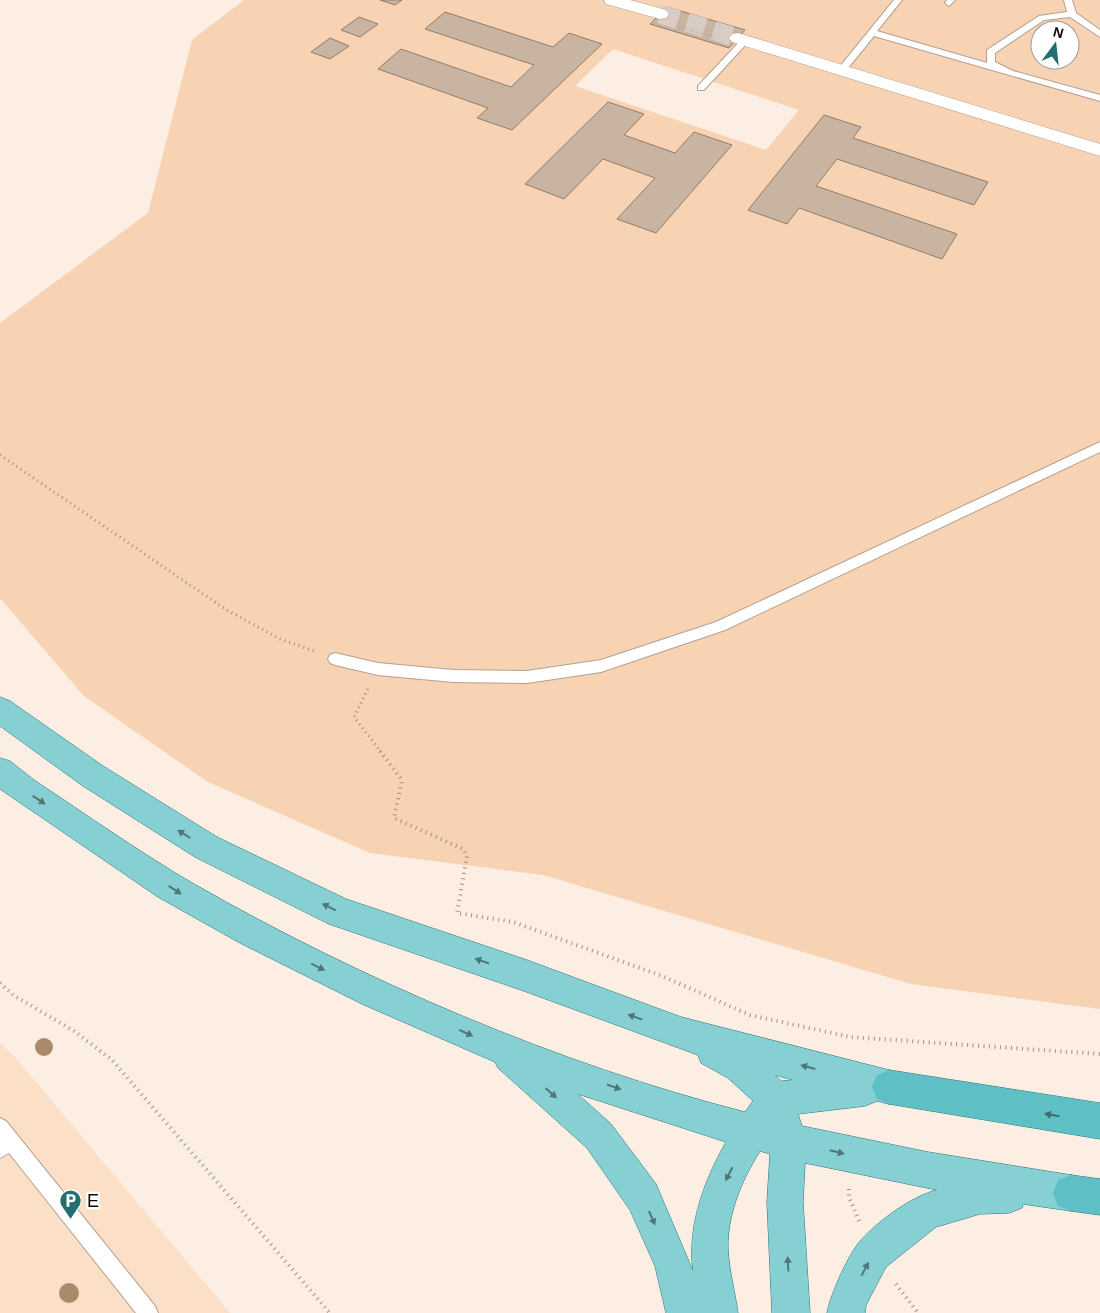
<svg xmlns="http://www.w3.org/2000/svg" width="1100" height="1313" viewBox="0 0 1100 1313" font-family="Arial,sans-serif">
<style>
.built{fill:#fcdfc7}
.green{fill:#f7d2b3;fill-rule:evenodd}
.building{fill:#c9b4a2;stroke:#917c6c}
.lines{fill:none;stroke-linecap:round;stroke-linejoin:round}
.minor-tunnel{stroke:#d9ccc2;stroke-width:19;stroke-dasharray:19 9;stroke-linecap:butt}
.service-casing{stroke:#b5a08e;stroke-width:2}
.minor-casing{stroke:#b5a08e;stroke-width:1}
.primary-casing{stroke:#297577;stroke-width:1}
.trunk-casing{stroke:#297577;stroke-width:1}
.path-far2{stroke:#9c9088;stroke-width:2.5;stroke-dasharray:0.5 2.5;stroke-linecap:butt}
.path-far1{stroke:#9c9088;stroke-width:3;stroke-dasharray:1 4;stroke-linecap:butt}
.path{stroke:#9c9088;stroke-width:4;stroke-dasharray:1 4.5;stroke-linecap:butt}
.service{fill:#fff;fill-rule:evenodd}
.minor{fill:#fff;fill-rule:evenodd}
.primary{fill:#86cfd3;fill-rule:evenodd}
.trunk{fill:#5ebfc4;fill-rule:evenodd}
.tree{fill:#a98a6b}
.oneway{fill:#517676}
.oneway2{fill:#3b6e6e}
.labels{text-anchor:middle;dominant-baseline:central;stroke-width:4.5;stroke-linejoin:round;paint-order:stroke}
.near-poi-label{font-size:18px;fill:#110a05;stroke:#fff;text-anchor:start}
</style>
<rect width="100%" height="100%" fill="#fceee3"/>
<polygon class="built" points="0,1043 14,1056 230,1313 0,1313"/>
<path class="green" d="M244,0H1100V1009L911,984L543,875L370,853L208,782L84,696L0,598V323L148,213L192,40ZM1040,30H1070V60H1040ZM613,49L799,110L766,150L575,86Z"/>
<g class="building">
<polygon points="380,0 402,0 395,5"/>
<polygon points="667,7 745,30 729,48 650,24"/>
<polygon points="445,12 553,47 569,33 602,44 512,130 477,118 488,108 378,69 401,49 511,87 534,65 425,29"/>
<polygon points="359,17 378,24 360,37 341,30"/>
<polygon points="330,38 349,46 330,59 311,52"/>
<polygon points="608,102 644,114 624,135 675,153 694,132 732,145 656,233 617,219 655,178 603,159 564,199 525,184"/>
<polygon points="824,115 861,127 853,138 988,182 974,205 837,159 816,186 957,234 942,259 799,208 787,224 748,210"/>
</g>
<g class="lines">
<polyline class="minor-tunnel" points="660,14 738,38"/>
<defs>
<g id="service">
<polygon points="894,0 902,0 877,31 987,63 987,50 1039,16 1067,12 1064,0 1072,0 1076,13 1100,30 1100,37 1070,17 1044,20 995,53 995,62 1013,71 1100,95 1100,101 874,36 844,73 838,73 838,69"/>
<polygon points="947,0 955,0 949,6 945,3"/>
<polygon points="742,39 749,41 704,90 698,90 698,86"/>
<polygon points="1100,442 1100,452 725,630 601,672 527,683 453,682 378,675 335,665 330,663 328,659 330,655 335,653 378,663 453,670 527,671 601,660 716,622"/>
<polygon points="0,1118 6,1121 155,1306 158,1313 136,1313 9,1153 0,1158"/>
</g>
<g id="minor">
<polygon points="604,0 630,0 666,10 669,14 666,18 660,19 606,4"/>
<polygon points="738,33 1100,144 1100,156 732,42 729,38 732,34"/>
</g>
<path id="primary" d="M0,697L10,701L103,766L217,837L346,899L524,959L681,1017L889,1070L901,1075L906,1087L901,1099L889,1104L877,1101L865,1106L798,1114L802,1126L928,1152L1071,1175L1084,1180L1089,1193L1084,1206L1071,1211L1023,1204L1022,1208L1009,1213L980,1214L936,1227L886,1267L866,1305L865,1313H827C830,1295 849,1253 861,1240C878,1221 912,1196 937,1190L805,1163L803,1202L810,1313H772L767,1202L770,1154L760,1151C742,1180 727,1214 728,1249C729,1270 735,1292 738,1313H666L655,1266L630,1210L587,1148L498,1068L495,1062L362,1004L240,943L158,897L0,789V758L10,761L34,780C87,815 139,852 194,884C360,979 560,1065 745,1112L753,1101L728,1078L701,1063L698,1055L524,991L329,924L195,857L83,786L0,726ZM775,1075L793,1080L782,1081ZM578,1094L726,1142C704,1181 687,1226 693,1271L656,1184L611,1124Z"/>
<g id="trunk">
<polygon points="889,1070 1100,1103 1100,1139 889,1104 877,1099 872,1087 877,1075"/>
<polygon points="1071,1175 1100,1179 1100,1215 1071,1211 1058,1206 1053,1193 1058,1180"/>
</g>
</defs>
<use href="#service" class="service-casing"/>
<use href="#minor" class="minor-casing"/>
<use href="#primary" class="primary-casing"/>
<use href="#trunk" class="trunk-casing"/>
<polyline class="path-far2" points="679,27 714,37"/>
<g class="path-far1">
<polyline points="0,455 225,609 280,639 314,651"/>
<polyline points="368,689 354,717 381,752"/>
</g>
<g class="path">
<polyline points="380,751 402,780 394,818 463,849 467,856 457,913 513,922 662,976 750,1015 850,1037 1100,1054"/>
<polyline points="0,983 13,995 74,1031 112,1060 330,1313"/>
<polyline points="849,1189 849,1197 859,1221"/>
<polyline points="896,1284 918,1313"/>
</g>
<use href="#service" class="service"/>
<use href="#minor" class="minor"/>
<use href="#primary" class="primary"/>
<use href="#trunk" class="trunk"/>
</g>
<g class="tree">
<circle cx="44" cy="1047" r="9"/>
<circle cx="69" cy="1293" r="10"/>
</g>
<defs><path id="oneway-solid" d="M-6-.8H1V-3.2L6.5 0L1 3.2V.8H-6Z" transform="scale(1.25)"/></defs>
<g class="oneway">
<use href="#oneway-solid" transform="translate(39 800) rotate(33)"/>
<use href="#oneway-solid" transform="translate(184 834) rotate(-148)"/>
<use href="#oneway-solid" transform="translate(175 890) rotate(33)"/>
<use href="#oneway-solid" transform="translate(329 907) rotate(-154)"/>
<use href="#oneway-solid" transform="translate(482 961) rotate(-161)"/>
<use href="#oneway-solid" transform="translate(318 967) rotate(26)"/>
<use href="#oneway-solid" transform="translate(635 1017) rotate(-160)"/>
<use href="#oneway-solid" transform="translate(466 1033) rotate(24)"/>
<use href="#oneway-solid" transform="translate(808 1067) rotate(-165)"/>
<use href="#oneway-solid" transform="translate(614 1087) rotate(19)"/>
<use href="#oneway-solid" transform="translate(551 1093) rotate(42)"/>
<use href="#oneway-solid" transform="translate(837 1152) rotate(14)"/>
<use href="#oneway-solid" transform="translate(729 1174) rotate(117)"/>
<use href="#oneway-solid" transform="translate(652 1218) rotate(66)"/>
<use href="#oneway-solid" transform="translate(788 1264) rotate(-93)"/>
<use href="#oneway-solid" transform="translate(865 1269) rotate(-62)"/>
</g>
<use class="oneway2" href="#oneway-solid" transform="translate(1052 1115) rotate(-170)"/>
<defs>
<symbol id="parking-pin" viewBox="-11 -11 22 30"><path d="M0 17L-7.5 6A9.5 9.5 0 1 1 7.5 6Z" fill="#226e71" stroke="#fff"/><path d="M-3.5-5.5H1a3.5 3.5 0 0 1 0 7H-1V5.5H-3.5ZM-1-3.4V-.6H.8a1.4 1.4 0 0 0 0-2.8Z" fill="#fff"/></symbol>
</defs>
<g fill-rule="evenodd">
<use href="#parking-pin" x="58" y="1188" width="25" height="34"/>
</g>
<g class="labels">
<g class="near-poi-label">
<text x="87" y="1201">E</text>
</g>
</g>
<g transform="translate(1055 45) rotate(15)"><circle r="24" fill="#ffffff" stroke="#a09d9b"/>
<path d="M0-4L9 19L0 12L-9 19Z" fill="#226e71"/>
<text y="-8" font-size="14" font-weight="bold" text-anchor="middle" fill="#110a05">N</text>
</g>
</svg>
